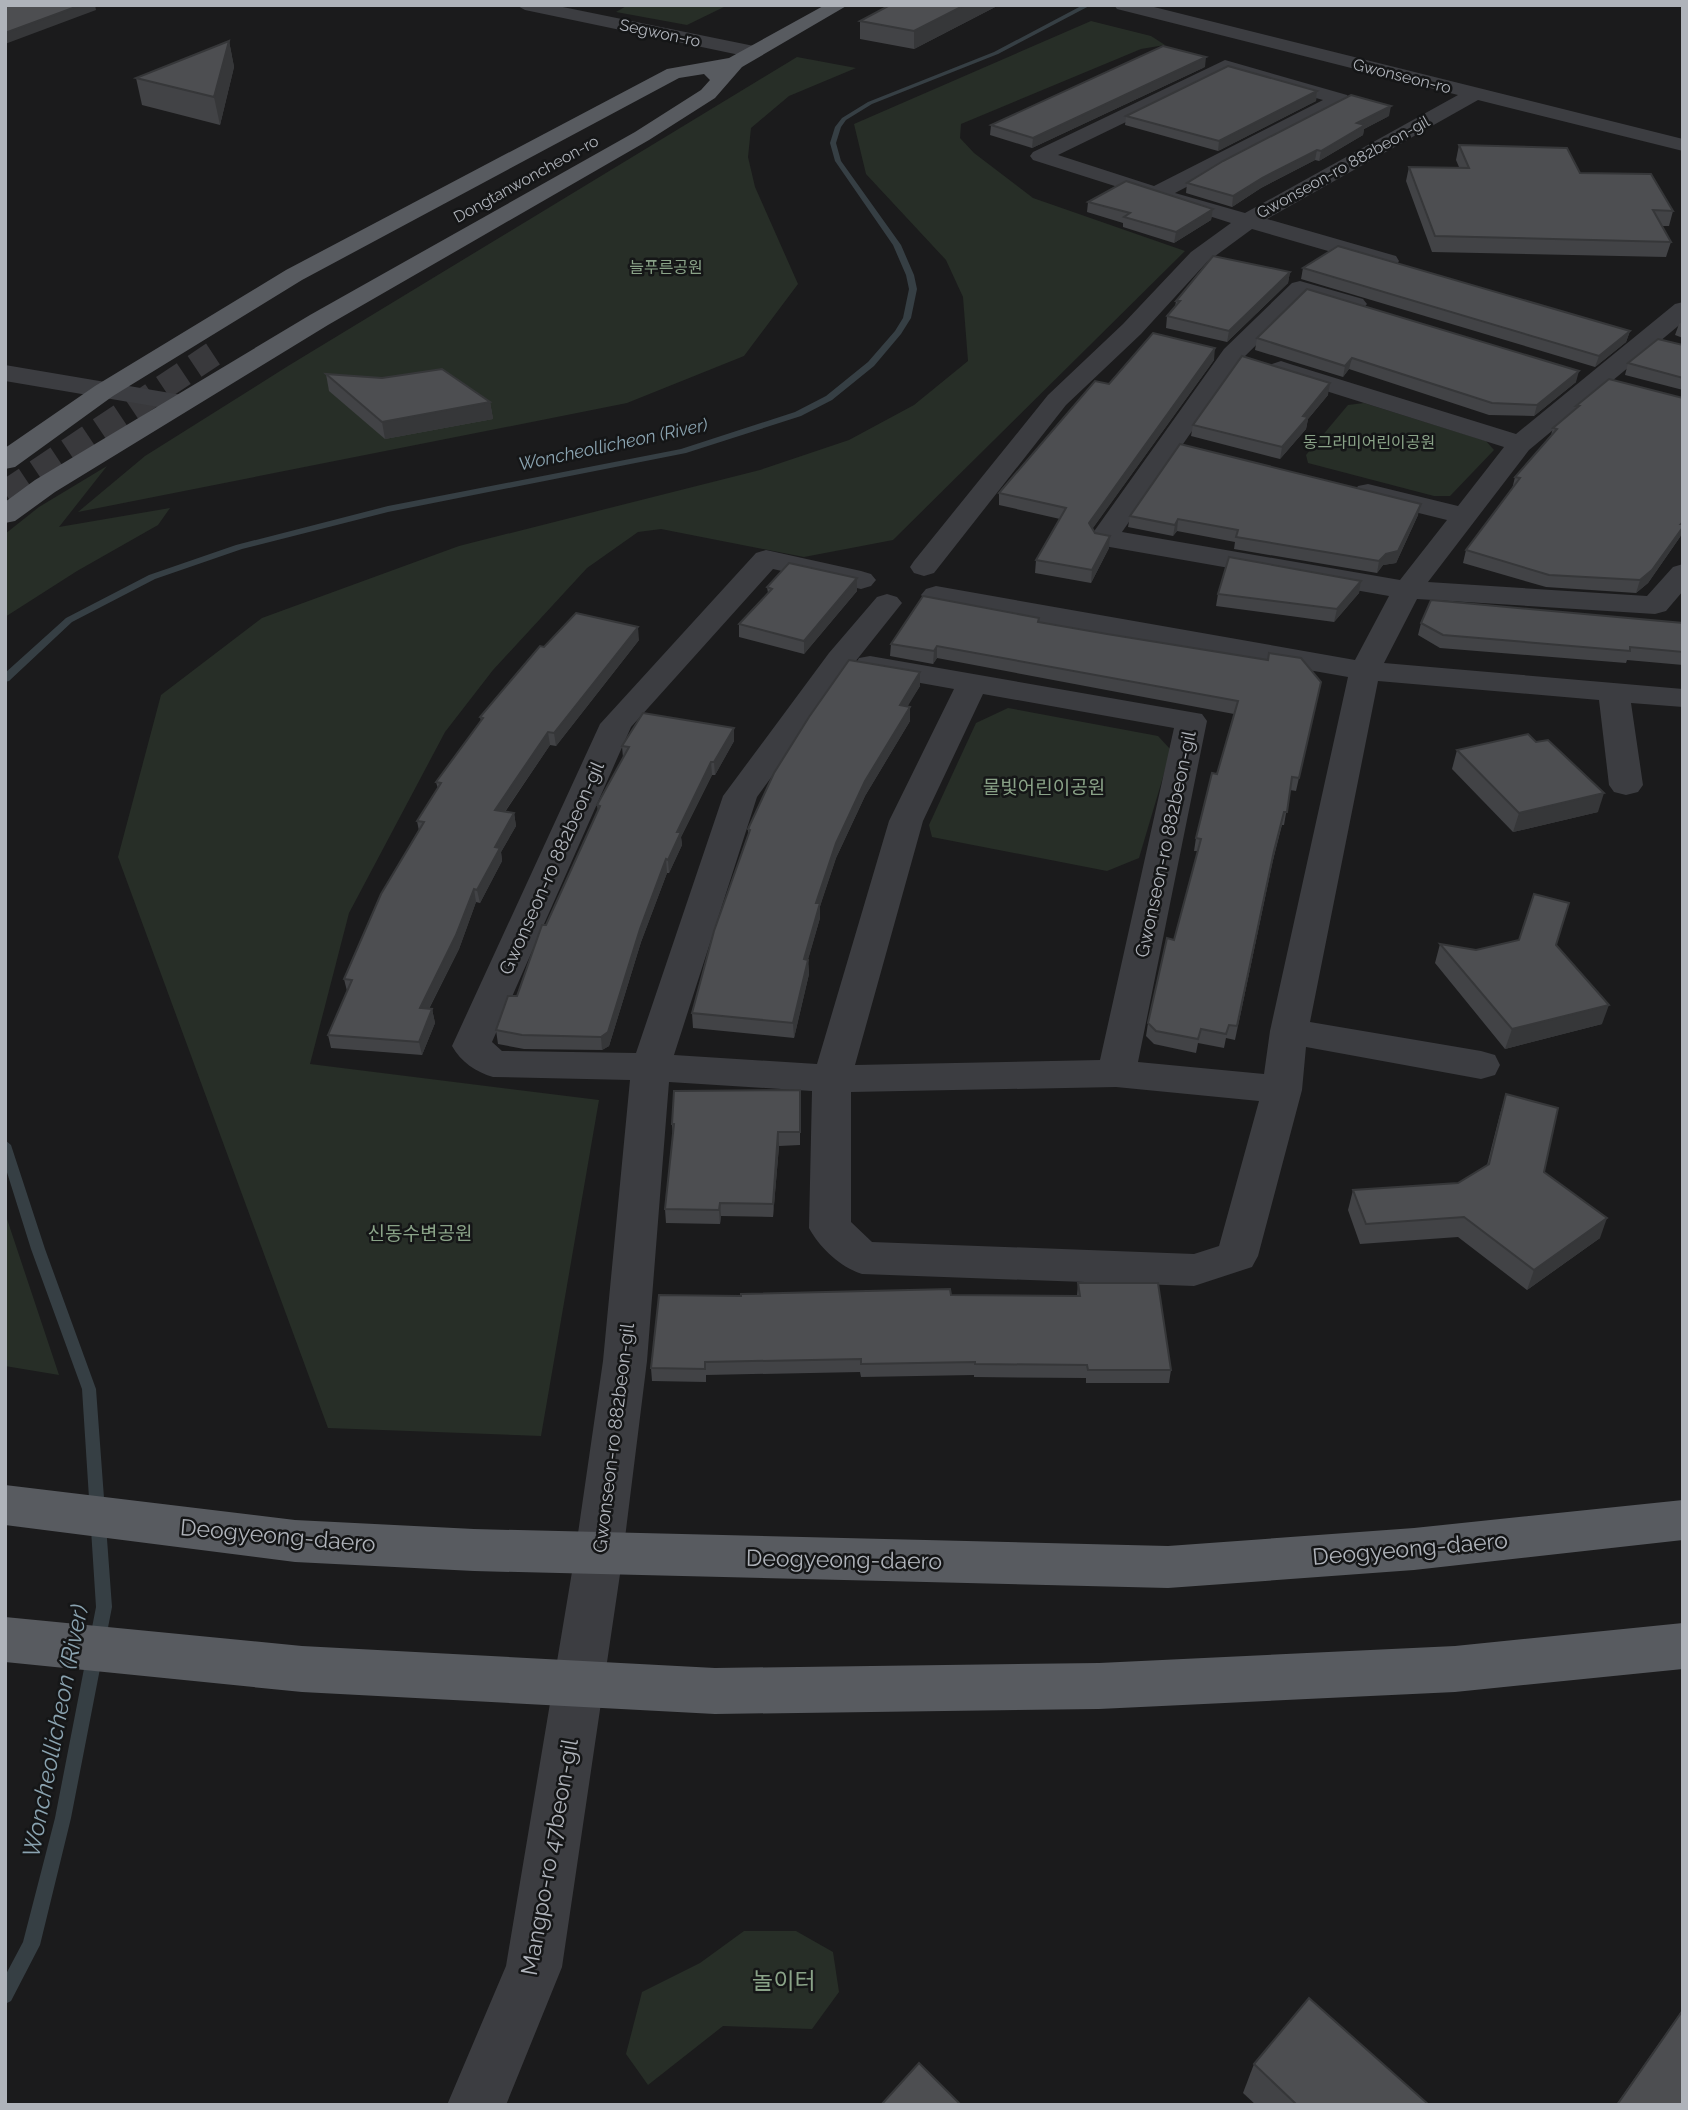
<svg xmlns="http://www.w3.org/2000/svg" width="1688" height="2110" viewBox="0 0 1688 2110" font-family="Raleway,'Noto Sans KR',sans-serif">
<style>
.green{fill:#272e27}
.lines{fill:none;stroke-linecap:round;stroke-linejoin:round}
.stream{fill:#363f44;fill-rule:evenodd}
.major-tunnel{stroke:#39393c;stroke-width:25;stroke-dasharray:25 13;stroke-linecap:butt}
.minor{fill:#3c3d41;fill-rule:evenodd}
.major{fill:#585b60;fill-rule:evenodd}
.wall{fill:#424346}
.shaded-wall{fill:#363739}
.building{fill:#4d4e51;stroke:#363739;stroke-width:2}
.labels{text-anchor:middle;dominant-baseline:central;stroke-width:5;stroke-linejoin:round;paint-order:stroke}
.far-street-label{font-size:16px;fill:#afb3ba;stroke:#151617}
.far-park-label{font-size:16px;fill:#8aa388;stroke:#151617}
.far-water-label{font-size:18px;font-style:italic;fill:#8aa3b0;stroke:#151617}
.park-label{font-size:19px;fill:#8aa388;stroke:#151617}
.street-label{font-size:19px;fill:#afb3ba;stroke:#151617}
.near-street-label{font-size:23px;fill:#afb3ba;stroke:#151617}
.near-park-label{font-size:23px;fill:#8aa388;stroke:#151617}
.near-water-label{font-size:24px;font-style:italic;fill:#8aa3b0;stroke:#151617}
</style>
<rect width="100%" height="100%" fill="#1b1b1c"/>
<g class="green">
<polygon points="628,5 728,5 687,25 616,12"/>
<polygon points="1091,21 1151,36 1165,45 1141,49 961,124 960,138 974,153 1033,198 1185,251 893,540 804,557 661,529 638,532 587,568 493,670 445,732 349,913 310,1064 599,1100 541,1436 328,1428 118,857 161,695 262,618 459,546 760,470 849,440 914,405 968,361 963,297 946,260 866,174 854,124"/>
<polygon points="797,57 856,68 789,96 751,128 748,157 755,187 798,284 744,356 627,403 78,512 145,456 288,366"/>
<polygon points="1364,403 1486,441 1494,450 1450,496 1434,496 1308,463 1306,455 1348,405"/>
<polygon points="107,466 59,527 170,508 158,525 77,571 5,617 5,534 39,507"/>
<polygon points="1008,708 1158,736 1171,750 1139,858 1107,871 932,837 929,825 976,723"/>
<polygon points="5,1213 59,1375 5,1366"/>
<polygon points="744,1931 796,1931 833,1952 839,1992 812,2029 723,2026 648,2085 626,2054 642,1992 700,1963"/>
</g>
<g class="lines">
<g class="stream">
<polygon points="1083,5 1091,5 998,54 872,104 846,120 841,127 836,143 841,161 901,245 914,275 917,289 911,318 901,334 874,366 832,400 801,416 686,453 388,512 242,549 155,579 72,622 9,681 5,682 5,673 66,618 149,575 236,545 388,506 681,449 795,412 826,396 868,362 895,331 903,318 909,289 906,275 893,245 835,161 830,143 835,127 842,118 868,102 994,52"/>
<polygon points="5,1140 11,1145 45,1249 96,1389 112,1607 71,1818 40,1945 11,2001 5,2004 5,1976 23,1942 55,1818 96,1607 82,1389 31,1249 5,1166"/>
</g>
<polyline class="major-tunnel" points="5,493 213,354"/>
<g class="minor">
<polygon points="516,5 553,5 754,46 763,52 754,58 525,10"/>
<path d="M1114,5H1146L1683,139V151L1478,100L1267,219L1396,256L1399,261L1396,266H1380L1252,229L1207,262L1141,334L1066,405L934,573L924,576L914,573L910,567L914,561L1048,395L1123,324L1191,252L1231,223L1033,160L1030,156L1033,152L1225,60L1347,95L1350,99L1347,103L1175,193L1245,213L1458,95L1117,9ZM1227,73L1323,100L1154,186L1058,155Z"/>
<path d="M1300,281L1363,299L1367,304L1363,309L1355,311L1305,297L1242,359L1122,532L1400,580L1447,520L1358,498L1354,492L1358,486L1368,484L1458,506L1504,447L1272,374L1268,369L1272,364L1281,361L1290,364L1516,434L1675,304L1683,302V322L1529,450L1428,582L1647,596L1673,567L1683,564V591L1666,611L1655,614L1417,599L1384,663L1683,689V707L1631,703L1643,785L1638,792L1626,795L1614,792L1609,785L1599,700L1378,681L1310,1022L1481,1051L1495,1055L1500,1065L1495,1075L1481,1079L1306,1047L1302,1090L1258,1256L1252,1267L1194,1286L862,1274C840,1267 820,1248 809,1228L812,1091L669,1082L647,1361L623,1554L562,1967L506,2105H447L506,1966L575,1554L603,1361L630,1080L493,1077C476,1072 461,1062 452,1046L600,724L756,553L766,550L861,571L871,574L876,580L871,586L861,589L773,569L631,727L492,1042L502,1051L636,1053L723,796L829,653L877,597L887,594L897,597L902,603L851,667L757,797L674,1055L817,1064L889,821L954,689L859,672L855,665L859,658L870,656L1202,714L1207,721L1138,1062L1264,1074L1270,1031L1348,677L936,604L926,601L921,595L926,589L936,586L1355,660L1389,596L1104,546L1094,543L1090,537L1224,349L1292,283ZM983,694L1174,728L1100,1060L855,1065L923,821ZM1116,1087L1259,1101L1219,1246L1194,1254L872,1242L851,1222V1092Z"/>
<polygon points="5,365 182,395 191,398 195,403 191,408 182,411 5,381"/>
</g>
<g class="major">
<polygon points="825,5 848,5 742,67 715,98 649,140 328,325 55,492 15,521 5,523 5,502 35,480 310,315 635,132 701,90 710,80 704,74 679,78 302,280 113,396 15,467 5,469 5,448 95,386 286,270 667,69 729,58"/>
<polygon points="5,1485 295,1520 474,1529 1168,1546 1414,1528 1683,1500 1683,1540 1414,1570 1168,1588 474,1571 295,1562 5,1525"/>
<polygon points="5,1617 302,1646 715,1668 1099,1663 1455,1646 1683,1623 1683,1669 1455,1692 1099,1709 715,1714 302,1692 5,1662"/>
</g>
</g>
<g class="wall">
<polygon points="890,5 999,5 914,49 860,39 860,21"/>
<polygon points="229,41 234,67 220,125 142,105 136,78"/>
<polygon points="1205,67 1032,148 990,135 991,125"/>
<polygon points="1317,91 1316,101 1218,151 1125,125 1126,116"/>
<polygon points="1389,116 1364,129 1363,135 1319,161 1315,160 1261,188 1232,207 1186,193 1187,183"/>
<polygon points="1459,145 1580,173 1673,211 1669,226 1661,226 1671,242 1666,257 1432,252 1406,181 1409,167 1459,167 1456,160"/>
<polygon points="1088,202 1213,209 1211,220 1174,243 1123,227 1123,223 1087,212"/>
<polygon points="1303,268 1630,331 1626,342 1595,367 1301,279"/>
<polygon points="1290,272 1288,283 1227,342 1166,328 1167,316 1175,307 1176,301"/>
<polygon points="1683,321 1683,338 1675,335 1679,324"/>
<polygon points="1257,338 1576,382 1534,416 1489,415 1349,369 1343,377 1255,350"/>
<polygon points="1683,345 1683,390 1625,375 1628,363"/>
<polygon points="1214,360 1092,529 1095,533 1110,536 1109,548 1091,583 1035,573 1036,560 1060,519 999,505 999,493 1109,384"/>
<polygon points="326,374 490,402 493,419 385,439 329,391"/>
<polygon points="1328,395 1308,419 1306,429 1280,459 1191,436 1193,425"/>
<polygon points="1683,398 1683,530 1680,537 1648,583 1636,593 1546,587 1463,563 1466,550 1512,489 1515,477 1551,435 1553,428 1575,410 1576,406"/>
<polygon points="1418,515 1396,563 1383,565 1377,573 1234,549 1235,542 1177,531 1173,536 1128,527 1130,516"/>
<polygon points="857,578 857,591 804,654 739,637 739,624 768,593 767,587"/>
<polygon points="1361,581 1359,593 1334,622 1216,606 1218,594"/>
<polygon points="1038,622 1321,682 1296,791 1290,790 1284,825 1282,825 1272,864 1235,1040 1226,1038 1224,1048 1198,1043 1196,1053 1154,1044 1146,1036 1148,1023 1174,940 1198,851 1194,851 1196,838 1217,774 1234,714 937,658 933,664 890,656 891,644"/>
<polygon points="1421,623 1683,623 1683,665 1627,660 1626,663 1440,648 1418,635"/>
<polygon points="639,640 556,746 550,745 505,812 514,813 516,826 501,852 502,861 480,903 476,902 459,949 429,1009 432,1009 435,1023 422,1055 331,1048 328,1035 347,991 344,979 419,831 417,821 438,789 436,782 481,721 480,717 544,647"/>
<polygon points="920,672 920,686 907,706 910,707 910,721 865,796 836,858 820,906 820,918 808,959 809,974 794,1038 693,1028 692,1013 748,837 748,829"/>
<polygon points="734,728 734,741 715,775 712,775 681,837 682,845 669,873 667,873 641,942 609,1046 602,1050 524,1049 498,1044 496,1030 517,996 546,925 598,811 597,805 623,758 622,746"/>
<polygon points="1457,750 1598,812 1513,832 1452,769"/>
<polygon points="1519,940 1556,945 1602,1024 1505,1049 1435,963 1440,944 1476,950"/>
<polygon points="800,1090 800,1145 779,1146 773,1217 721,1216 720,1224 666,1223 665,1209 673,1137 672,1124"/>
<polygon points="1506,1094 1544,1172 1600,1238 1527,1290 1458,1237 1360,1244 1348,1210 1353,1190 1458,1183 1487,1165 1500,1114"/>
<polygon points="1078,1283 1171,1370 1169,1383 1086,1383 1086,1378 974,1377 974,1375 861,1377 860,1372 706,1375 706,1382 652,1381 651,1368 741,1296 951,1295 1077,1296"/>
<polygon points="1683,2009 1683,2105 1616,2105"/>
<polygon points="1254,2064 1429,2105 1256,2105 1243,2093"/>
</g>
<g class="shaded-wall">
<polygon points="81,5 95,5 96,10 5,44 5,33"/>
<polygon points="965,5 999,5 914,49 914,31"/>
<polygon points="229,41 234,67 220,125 214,97"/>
<polygon points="1206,57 1205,67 1032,148 1033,138"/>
<polygon points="1317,91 1316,101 1218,151 1219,141"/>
<polygon points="1391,106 1389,116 1364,129 1363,135 1319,161 1321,151 1357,123"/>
<polygon points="1317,150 1315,160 1261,188 1232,207 1233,196 1262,178"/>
<polygon points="1213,209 1211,220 1174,243 1176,232"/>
<polygon points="1290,272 1288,283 1227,342 1229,331"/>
<polygon points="1630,331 1626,342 1595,367 1599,356"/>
<polygon points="1215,348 1214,360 1088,535 1089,523"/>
<polygon points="1352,358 1349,369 1343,377 1345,366"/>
<polygon points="1579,371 1576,382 1534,416 1537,405"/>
<polygon points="1330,383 1328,395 1308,419 1306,429 1280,459 1282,447 1303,416"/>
<polygon points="490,402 493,419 385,439 382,422"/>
<polygon points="1421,504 1418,515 1396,563 1383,565 1377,573 1379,561"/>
<polygon points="1178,519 1177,531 1173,536 1175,525"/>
<polygon points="1683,522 1683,530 1680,537 1648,583 1636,593 1640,580"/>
<polygon points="1110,536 1109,548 1091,583 1092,570"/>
<polygon points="857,578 857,591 804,654 804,641"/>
<polygon points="1361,581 1359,593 1334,622 1337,609"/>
<polygon points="638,627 639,640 556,746 554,733"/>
<polygon points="937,646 937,658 933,664 934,651"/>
<polygon points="920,672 920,686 900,719 900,705"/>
<polygon points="910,707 910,721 865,796 836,858 820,906 820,918 804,974 804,959 816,903 836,843 865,781"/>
<polygon points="734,728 734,741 715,775 714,762"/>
<polygon points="548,732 550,745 497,823 495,810"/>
<polygon points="711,762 712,775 681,837 682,845 669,873 668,860 677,832"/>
<polygon points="1604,793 1598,812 1513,832 1519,813"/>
<polygon points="1284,812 1272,864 1235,1040 1274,851"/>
<polygon points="514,813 516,826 501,852 502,861 480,903 477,890 495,847"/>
<polygon points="666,859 667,873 641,942 609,1046 602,1050 601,1037"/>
<polygon points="474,889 476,902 459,949 422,1022 420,1008"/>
<polygon points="808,960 809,974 794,1038 793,1023"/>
<polygon points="1609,1005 1602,1024 1505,1049 1512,1029"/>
<polygon points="432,1009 435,1023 422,1055 419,1042"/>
<polygon points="778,1132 779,1146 773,1217 773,1204"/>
<polygon points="720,1203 721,1216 720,1224 719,1210"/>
<polygon points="1607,1218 1600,1238 1527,1290 1534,1270"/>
</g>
<g class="building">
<polygon points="5,5 81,5 5,33"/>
<polygon points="890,5 965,5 914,31 860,21"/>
<polygon points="229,41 214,97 136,78"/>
<polygon points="1163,46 1206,57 1033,138 991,125"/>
<polygon points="1228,66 1317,91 1219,141 1126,116"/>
<polygon points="1351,95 1391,106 1357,123 1365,125 1321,151 1317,150 1262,178 1233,196 1187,183 1223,161"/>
<polygon points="1459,145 1567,148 1580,173 1651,174 1673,211 1653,210 1671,242 1435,236 1409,167 1469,168"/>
<polygon points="1126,181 1213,209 1176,232 1124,217 1130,213 1088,202"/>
<polygon points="1338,246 1630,331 1599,356 1303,268"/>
<polygon points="1213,256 1290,272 1229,331 1167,316 1180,301 1176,301"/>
<polygon points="1307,289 1579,371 1537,405 1492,403 1352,358 1345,366 1257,338"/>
<polygon points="1153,333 1215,348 1089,523 1095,533 1110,536 1092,570 1036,560 1066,508 999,493 1095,381 1109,384"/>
<polygon points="1658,339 1683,345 1683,378 1628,363"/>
<polygon points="1242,356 1330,383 1303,416 1308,417 1282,447 1193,425"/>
<polygon points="442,369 490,402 382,422 326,374 382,378"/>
<polygon points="1609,379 1683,398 1683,522 1681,524 1683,524 1683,527 1652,570 1640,580 1549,575 1466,550 1520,478 1515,477 1557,429 1553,428 1579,406 1576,406"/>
<polygon points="1180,444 1421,504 1398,551 1386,554 1379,561 1236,537 1238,530 1178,519 1175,525 1130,516"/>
<polygon points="1229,557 1361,581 1337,609 1218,594"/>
<polygon points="789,563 857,578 804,641 739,624 772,589 767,587"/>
<polygon points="923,596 1039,618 1038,622 1107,634 1268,660 1269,653 1301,658 1321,682 1299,778 1292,777 1287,812 1284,812 1274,851 1237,1026 1229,1025 1226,1034 1201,1029 1198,1039 1156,1031 1148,1023 1167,938 1174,940 1201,839 1196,838 1212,773 1217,774 1238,701 937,646 934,651 891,644"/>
<polygon points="1431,600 1683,623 1683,652 1630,647 1630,651 1443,635 1421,623"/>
<polygon points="576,613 638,627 554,733 548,732 495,810 514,813 495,847 500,848 477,890 474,889 456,935 420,1008 432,1009 419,1042 328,1035 352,980 344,979 381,894 424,822 417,821 441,783 436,782 483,718 480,717 540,646 544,647"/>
<polygon points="849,660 920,672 900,705 910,707 865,781 836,843 816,903 820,903 804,959 808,960 793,1023 692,1013 714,931 750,830 748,829 774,773 809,717"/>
<polygon points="643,713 734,728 714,762 711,762 677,832 681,832 668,860 666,859 640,929 608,1032 601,1037 522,1035 496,1030 508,996 517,996 542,925 546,925 600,806 597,805 629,747 622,746"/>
<polygon points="1528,734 1536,742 1548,740 1604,793 1519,813 1457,750"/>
<polygon points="1534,894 1569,903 1556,945 1609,1005 1512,1029 1440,944 1476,950 1519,940"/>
<polygon points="800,1090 800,1132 778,1132 773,1204 720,1203 719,1210 665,1209 674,1124 672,1124 674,1091"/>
<polygon points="1506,1094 1558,1108 1544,1172 1607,1218 1534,1270 1464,1217 1366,1224 1353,1190 1458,1183 1489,1164"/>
<polygon points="1078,1283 1158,1283 1171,1370 1088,1370 1087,1365 975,1364 975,1362 861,1364 861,1359 705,1362 705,1369 651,1368 659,1295 741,1296 741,1294 950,1289 951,1295 1080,1296"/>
<polygon points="1309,1998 1429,2105 1297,2105 1254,2064"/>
<polygon points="1683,2010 1683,2105 1617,2105"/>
<polygon points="919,2063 961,2105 881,2105"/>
</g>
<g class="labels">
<g class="far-street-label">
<text transform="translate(660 33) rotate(12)">Segwon-ro</text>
<text transform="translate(1402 76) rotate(14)">Gwonseon-ro</text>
<text transform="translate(1343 167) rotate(-29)">Gwonseon-ro 882beon-gil</text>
<text transform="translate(526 179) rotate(-29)">Dongtanwoncheon-ro</text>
</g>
<g class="far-park-label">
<text x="666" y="267">늘푸른공원</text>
<text x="1369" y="442">동그라미어린이공원</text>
</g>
<g class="far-water-label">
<text transform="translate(613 444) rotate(-12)">Woncheollicheon (River)</text>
</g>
<g class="park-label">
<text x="1044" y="787">물빛어린이공원</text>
<text x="420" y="1233">신동수변공원</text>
</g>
<g class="street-label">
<text transform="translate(1165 844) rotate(-78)">Gwonseon-ro 882beon-gil</text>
<text transform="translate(551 868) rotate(-66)">Gwonseon-ro 882beon-gil</text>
<text transform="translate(613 1438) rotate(-83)">Gwonseon-ro 882beon-gil</text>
</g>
<g class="near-street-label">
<text transform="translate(278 1535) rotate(5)">Deogyeong-daero</text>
<text transform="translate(1410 1548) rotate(-5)">Deogyeong-daero</text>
<text transform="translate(844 1559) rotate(1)">Deogyeong-daero</text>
<text transform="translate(549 1857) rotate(-80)">Mangpo-ro 47beon-gil</text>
</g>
<g class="near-park-label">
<text x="784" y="1980">놀이터</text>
</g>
<g class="near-water-label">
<text transform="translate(55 1731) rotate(-79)">Woncheollicheon (River)</text>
</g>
</g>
<rect width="1688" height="2110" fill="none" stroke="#afb3ba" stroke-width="14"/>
</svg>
